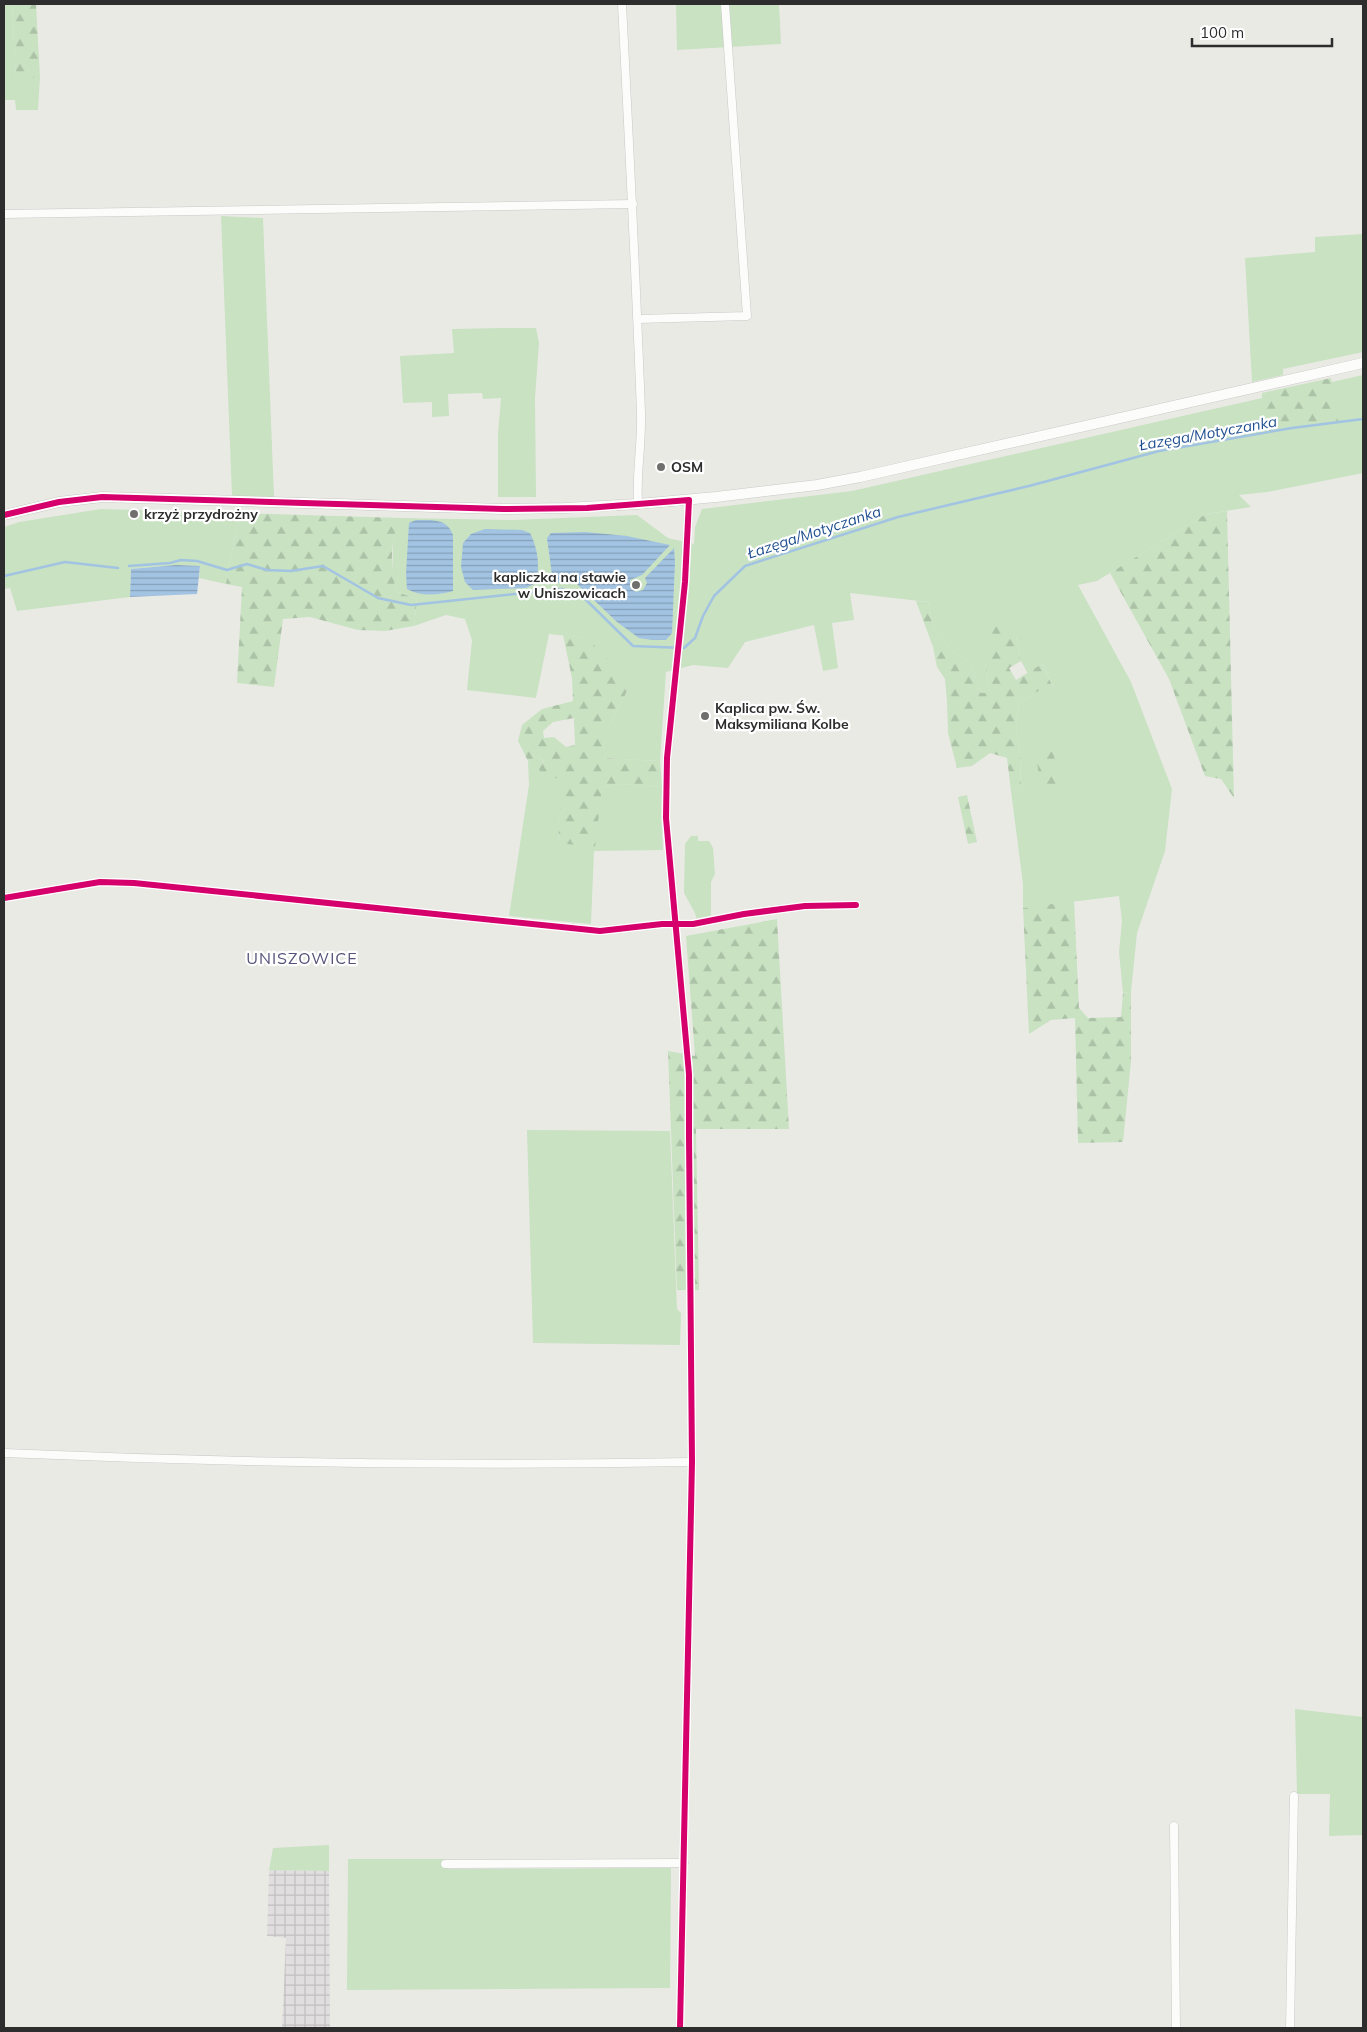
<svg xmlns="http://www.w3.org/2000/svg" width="1367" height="2032" viewBox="0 0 1367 2032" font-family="Mulish,sans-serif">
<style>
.industrial{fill:url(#industrial-grid)}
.grass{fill:#c8e2c2}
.forest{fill:url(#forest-firs);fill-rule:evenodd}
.water{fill:url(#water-rules)}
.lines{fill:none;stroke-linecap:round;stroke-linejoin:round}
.stream{stroke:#a2c3e2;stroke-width:2.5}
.minor-casing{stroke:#c9c8c8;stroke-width:9}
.tertiary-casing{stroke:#c9c8c8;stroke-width:11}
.minor{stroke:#fcfcfb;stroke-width:8}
.tertiary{stroke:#fcfcfb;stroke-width:10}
.cycleway-casing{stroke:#fff;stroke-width:9}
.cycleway{stroke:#d6006c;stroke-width:6}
.poi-dot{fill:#6f6f6d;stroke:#fff;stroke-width:2}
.labels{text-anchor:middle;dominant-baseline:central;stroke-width:4.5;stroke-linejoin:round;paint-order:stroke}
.poi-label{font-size:14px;font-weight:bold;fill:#2d2d2d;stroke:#fff;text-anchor:start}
.water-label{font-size:15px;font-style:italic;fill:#1f4f90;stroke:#fff}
.quarter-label{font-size:16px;letter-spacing:1px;fill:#555379;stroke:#fff}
</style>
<defs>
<pattern id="industrial-grid" width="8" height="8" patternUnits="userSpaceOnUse" patternTransform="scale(1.25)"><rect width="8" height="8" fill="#e0dedf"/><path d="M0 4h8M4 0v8" fill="none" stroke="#c0bfc0"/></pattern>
<pattern id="forest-firs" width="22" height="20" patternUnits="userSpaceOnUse" patternTransform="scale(1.25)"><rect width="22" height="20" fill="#c8e2c2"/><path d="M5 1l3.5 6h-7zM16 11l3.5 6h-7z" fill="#acc2a7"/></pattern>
<pattern id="water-rules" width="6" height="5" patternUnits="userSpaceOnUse" patternTransform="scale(1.25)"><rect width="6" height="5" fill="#a2c3e2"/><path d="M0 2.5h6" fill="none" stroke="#849fb8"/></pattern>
</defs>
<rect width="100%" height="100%" fill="#eaeae5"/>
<polygon class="industrial" points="269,1870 329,1871 330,2028 282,2028 286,1938 267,1936"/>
<g class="grass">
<polygon points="4,4 12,4 16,78 40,77 38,110 16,110 15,100 4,100"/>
<polygon points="676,4 779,4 781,44 677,50"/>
<polygon points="221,216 263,218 274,497 232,496"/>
<polygon points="1363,234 1363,352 1283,369 1283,375 1252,382 1245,258 1315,252 1315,237"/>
<polygon points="503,328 536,328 539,343 535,398 536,497 498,497 498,433 501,398 483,399 482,393 448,394 449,416 432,417 432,402 403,403 400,356 454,353 452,329"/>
<path d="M1363,375V473L1267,492L1239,495L1251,507L1206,514L1097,581L1078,585L1131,682L1172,789L1165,851L1137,933L1131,992L1123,993L1119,952L1122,921L1119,896L1023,908V884L1011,791L1021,788L1020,754L1016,730L1019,704L1036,692L1053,686L1042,664L1028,674L1021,661L1016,636L988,633L996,653L985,665L990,693H981L971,663C940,644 935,638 928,602L850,593L854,620L832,623L838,668L823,671L814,625L745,642L728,668L693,665L666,672L660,761L603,758C602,735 617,712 627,691L587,638L549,634L536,698L467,690L472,640L465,619L446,615L414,626L417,599L397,592L392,578L393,544L395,527L402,518L512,520L637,515L668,538L694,544L695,527L702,509L852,491Z"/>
<polygon points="101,509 239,513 226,584 199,578 200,566 176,565 131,569 130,597 17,611 10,588 4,589 4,527 19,522"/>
<polygon points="539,756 544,763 563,777 558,842 598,813 602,788 618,784 662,787 661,815 663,850 594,851 591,924 509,916 529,785 528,761"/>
<polygon points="691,836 698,836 698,841 709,841 713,848 715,874 711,882 711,919 697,921 695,913 684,893 685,844"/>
<polygon points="527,1130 670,1131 677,1309 681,1313 680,1345 533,1343"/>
<polygon points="1295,1709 1363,1717 1363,1835 1329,1836 1330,1794 1297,1794"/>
<polygon points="329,1845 329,1871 269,1870 273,1848"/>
<polygon points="348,1859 446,1859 447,1869 671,1868 670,1988 347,1990"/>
</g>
<g class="forest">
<polygon points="12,4 36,4 40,77 16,79"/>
<polygon points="1331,378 1338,422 1261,433 1262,393"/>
<polygon points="1227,511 1234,798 1221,779 1205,776 1169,679 1110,573 1206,514"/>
<path d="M239,513L402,518C389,536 390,573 397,592L417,599L414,626L385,631L358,630L310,617L283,619L274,687L237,683L242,587L226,584Z"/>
<path d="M916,601L928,602C935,638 940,644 971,663L981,693H990L985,665L995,653L988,633L997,620L1002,632L1016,636L1021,661L1009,668L1016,680L1042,664L1053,687L1036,692L1019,704L1016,730L1020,754L1021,788L1011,791L1007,758L990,753L972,766L957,768L948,733L947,702L945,679L937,667L933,647Z"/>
<path d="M563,635L587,638L617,668L627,691C617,712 602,735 603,758L660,761L662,787L618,784L602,788L595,847L558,843L562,777L546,780L538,768L544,762L539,756L528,761L518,741L522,725L542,709L573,701L572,678ZM574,718L575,745L566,747L554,737L544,738L543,731L553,722Z"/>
<polygon points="1036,752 1054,752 1057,790 1041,794"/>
<polygon points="967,795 977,842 968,844 958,797"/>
<polygon points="1074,901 1079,1008 1088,1018 1121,1017 1123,993 1131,992 1131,1061 1123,1142 1078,1143 1075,1018 1051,1020 1029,1034 1023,908"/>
<polygon points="777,919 789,1129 696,1129 699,1290 677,1290 668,1051 695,1056 686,936"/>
</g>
<g class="water">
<path d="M416,520C432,520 447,518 453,535V591C438,595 421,597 407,589L406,574L409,523Z"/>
<path d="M485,529L522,530L530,533C538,549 540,566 536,583L526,588L473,590L465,582L461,567L463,543L471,534Z"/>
<polygon points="585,532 627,536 670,545 642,575 630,580 630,587 636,592 643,590 647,583 645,578 674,548 675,562 672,633 666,640 652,640 639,638 617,622 577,584 553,582 547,538 551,533"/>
<polygon points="176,565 200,566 197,594 130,597 131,569"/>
</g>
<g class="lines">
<g class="stream">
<polyline points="129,566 170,563 181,560 197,561 227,570 247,564 267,570 291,571 323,566 378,598 411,605 561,589 579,593 633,646 684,648 695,638 703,616 714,596 745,566 898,517 1029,486 1159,451 1292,428 1363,419"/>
<polyline points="4,576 65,562 118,568"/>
</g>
<defs>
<g id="minor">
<path d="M622,4C629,140 636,277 641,413C642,444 636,474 638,504"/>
<polyline points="4,214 633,204"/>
<polyline points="638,319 747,316 725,4"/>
<polyline points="4,898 100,882 134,883 600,931 662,924 693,924 744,914 805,906 856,905"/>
<path d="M4,1453C233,1463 463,1466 692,1462"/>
<polyline points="1174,1826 1176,2028"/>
<polyline points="445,1864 684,1863"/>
<polyline points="680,2028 692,1462 689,1136 689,1074 666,818 667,758 685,582 689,500"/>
<polyline points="1290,2028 1294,1796"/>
</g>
<polyline id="tertiary" points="4,515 59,502 102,497 503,509 565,508 638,504 716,497 817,485 860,477 1363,363"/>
</defs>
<use href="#minor" class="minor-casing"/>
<use href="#tertiary" class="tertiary-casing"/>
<use href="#minor" class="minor"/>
<use href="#tertiary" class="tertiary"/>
<defs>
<g id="cycleway">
<polyline points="4,515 59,502 102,497 503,509 587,508 689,500 685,582 667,758 666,818 689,1074 689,1136 692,1462 680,2028"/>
<polyline points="4,898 100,882 134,883 600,931 662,924 693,924 744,914 805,906 856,905"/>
</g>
</defs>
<use href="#cycleway" class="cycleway-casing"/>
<use href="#cycleway" class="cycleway"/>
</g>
<g class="poi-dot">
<circle cx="661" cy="467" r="5"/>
<circle cx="134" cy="514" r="5"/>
<circle cx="636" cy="585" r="5"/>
<circle cx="705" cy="716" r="5"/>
</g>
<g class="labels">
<g class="poi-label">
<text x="671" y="467">OSM</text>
<text x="144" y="514">krzyż przydrożny</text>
<text x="626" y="577" text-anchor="end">kapliczka na stawie<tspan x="626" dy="16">w Uniszowicach</tspan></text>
<text x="715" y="708">Kaplica pw. Św.<tspan x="715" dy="16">Maksymiliana Kolbe</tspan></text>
</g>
<g class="water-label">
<text transform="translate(1208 433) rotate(-10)">Łazęga/Motyczanka</text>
<text transform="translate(814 532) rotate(-18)">Łazęga/Motyczanka</text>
</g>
<g class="quarter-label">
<text x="302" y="958">UNISZOWICE</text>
</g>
</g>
<rect width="1367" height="2032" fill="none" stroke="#2d2d2d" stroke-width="10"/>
<path d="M1192 38v8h140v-8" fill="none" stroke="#2d2d2d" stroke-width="2.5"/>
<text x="1200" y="38" font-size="15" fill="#2d2d2d" stroke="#ffffff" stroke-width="4" paint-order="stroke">100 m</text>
</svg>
